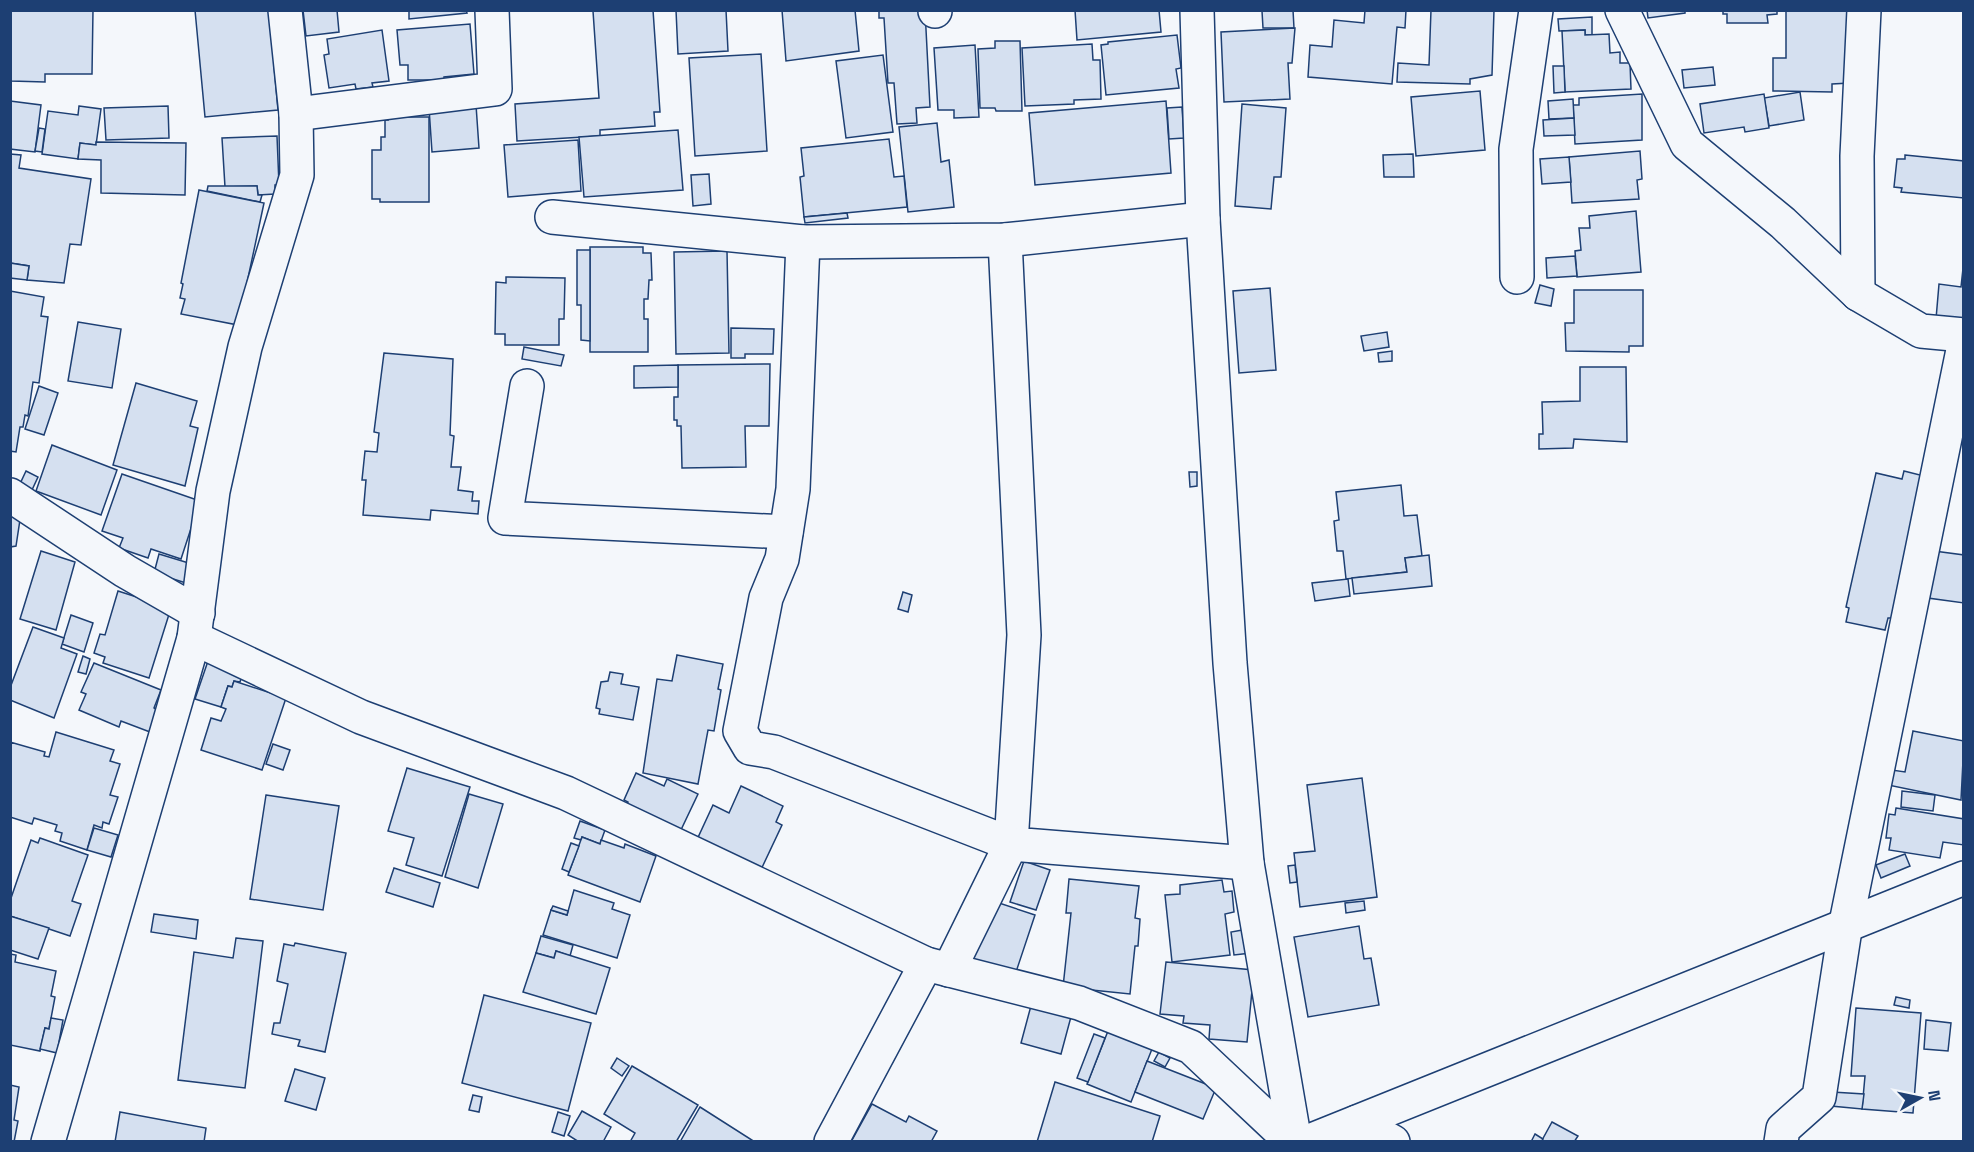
<svg xmlns="http://www.w3.org/2000/svg" width="1974" height="1152" viewBox="0 0 1974 1152" font-family="'Space Grotesk',sans-serif">
<style>
.building{fill:#d5e0f0;stroke:#1d3f73;stroke-width:1.5}
.lines{fill:none;stroke-linecap:round;stroke-linejoin:round}
.minor-casing{stroke:#1d3f73;stroke-width:36}
.minor{stroke:#f4f7fb;stroke-width:33}
</style>
<rect width="100%" height="100%" fill="#f4f7fb"/>
<g class="building">
<polygon points="15,10 93,10 92,74 45,74 45,82 11,81 10,12"/>
<polygon points="195,10 270,10 281,65 274,66 278,110 205,117"/>
<polygon points="303,10 337,10 339,32 306,36"/>
<polygon points="466,10 467,13 409,19 409,10"/>
<polygon points="653,10 660,112 654,112 655,126 600,130 600,136 517,141 515,104 599,98 593,11"/>
<polygon points="676,10 726,10 728,51 678,54"/>
<polygon points="782,10 855,10 859,51 786,61"/>
<polygon points="879,10 925,10 930,107 916,108 917,123 897,124 894,83 888,83 884,18 879,18"/>
<polygon points="1075,10 1159,10 1161,32 1077,40"/>
<polygon points="1293,10 1294,28 1263,28 1262,11"/>
<polygon points="1365,10 1406,10 1405,28 1397,27 1392,84 1308,77 1310,45 1332,47 1334,20 1364,23"/>
<polygon points="1431,10 1494,10 1492,75 1470,79 1470,84 1397,82 1398,63 1429,65"/>
<polygon points="1647,10 1685,10 1685,13 1648,18"/>
<polygon points="1723,10 1777,10 1777,14 1767,15 1768,23 1727,23 1727,14 1723,14"/>
<polygon points="1786,10 1851,10 1850,83 1832,84 1832,92 1773,91 1773,58 1786,58"/>
<polygon points="1592,17 1592,35 1585,35 1585,30 1559,31 1558,19"/>
<polygon points="470,24 474,74 444,77 444,80 408,80 408,65 400,65 397,30"/>
<polygon points="1295,28 1292,63 1288,63 1290,99 1224,102 1221,32"/>
<polygon points="382,30 389,81 372,83 373,87 356,89 355,84 329,88 324,55 329,54 327,39"/>
<polygon points="1585,30 1585,35 1609,34 1610,53 1620,52 1620,63 1630,63 1631,89 1565,92 1562,31"/>
<polygon points="1177,35 1181,68 1176,69 1179,88 1106,95 1101,45 1108,44 1108,42"/>
<polygon points="995,41 1020,41 1022,111 996,111 995,108 980,108 978,49 995,48"/>
<polygon points="1092,44 1093,60 1100,60 1101,99 1074,100 1074,104 1025,106 1022,48"/>
<polygon points="975,45 979,117 954,118 954,110 938,110 934,48"/>
<polygon points="761,54 767,151 695,156 689,58"/>
<polygon points="883,55 893,132 846,138 836,61"/>
<polygon points="1553,66 1564,66 1565,92 1554,93"/>
<polygon points="1713,67 1715,85 1684,88 1682,70"/>
<polygon points="1480,91 1485,150 1416,156 1411,97"/>
<polygon points="1800,92 1804,120 1769,126 1764,98"/>
<polygon points="1642,94 1642,140 1575,144 1573,105 1579,105 1579,98"/>
<polygon points="1764,94 1769,128 1745,132 1744,127 1704,133 1700,104"/>
<polygon points="1573,99 1574,118 1549,119 1548,101"/>
<polygon points="10,101 41,105 35,152 10,149"/>
<polygon points="1166,101 1171,173 1035,185 1029,113"/>
<polygon points="1242,104 1286,108 1281,177 1274,177 1271,209 1235,206"/>
<polygon points="476,105 479,148 432,152 429,108"/>
<polygon points="79,106 101,109 96,145 80,143 78,159 42,154 48,111 78,115"/>
<polygon points="168,106 169,138 106,140 104,108"/>
<polygon points="1182,107 1184,138 1169,139 1167,108"/>
<polygon points="387,117 429,117 429,202 380,202 380,199 372,199 372,150 381,150 381,137 385,137 385,120 388,120"/>
<polygon points="1574,118 1575,135 1544,136 1543,120"/>
<polygon points="937,123 941,162 949,160 954,207 908,212 899,127"/>
<polygon points="39,128 45,129 42,152 35,151"/>
<polygon points="678,130 683,190 584,197 579,137"/>
<polygon points="277,136 279,185 275,185 275,194 258,195 257,186 225,187 222,138"/>
<polygon points="889,139 894,177 904,176 907,207 804,217 800,177 804,176 801,148"/>
<polygon points="578,140 581,191 508,197 504,145"/>
<polygon points="96,142 186,143 185,195 101,193 101,160 78,159 80,143 96,145"/>
<polygon points="1640,151 1642,179 1637,180 1639,199 1572,203 1569,157"/>
<polygon points="10,154 21,155 19,168 91,179 81,245 70,244 64,283 27,280 29,266 10,263"/>
<polygon points="1413,154 1414,177 1384,177 1383,155"/>
<polygon points="1905,155 1964,161 1964,198 1901,192 1902,188 1894,187 1897,159 1905,159"/>
<polygon points="1569,157 1571,182 1542,184 1540,159"/>
<polygon points="709,174 711,204 693,206 691,175"/>
<polygon points="208,186 257,186 258,195 262,195 260,202 207,191"/>
<polygon points="199,190 264,203 238,325 181,314 185,299 180,298 183,284 181,283"/>
<polygon points="1636,211 1641,272 1577,277 1575,251 1581,250 1579,228 1590,228 1589,216"/>
<polygon points="847,213 848,218 805,223 804,217"/>
<polygon points="590,247 643,247 643,253 651,253 652,280 649,280 648,299 644,299 644,319 648,319 648,352 590,352"/>
<polygon points="577,250 590,250 590,341 581,340 581,305 577,305"/>
<polygon points="727,251 729,353 676,354 674,252"/>
<polygon points="1575,256 1577,276 1547,278 1546,258"/>
<polygon points="1964,259 1964,321 1936,319 1939,284 1961,287"/>
<polygon points="10,263 29,266 27,280 10,278"/>
<polygon points="506,277 565,278 564,319 559,319 559,345 505,345 505,334 495,334 496,282 506,283"/>
<polygon points="1540,285 1554,289 1551,306 1535,303"/>
<polygon points="1270,288 1276,370 1239,373 1233,291"/>
<polygon points="1574,290 1643,290 1643,346 1629,346 1629,352 1566,351 1565,323 1574,323"/>
<polygon points="10,291 44,297 41,316 48,317 39,383 33,382 28,416 25,415 23,427 20,427 16,452 10,451"/>
<polygon points="78,322 121,329 112,388 68,381"/>
<polygon points="731,328 774,329 773,354 745,354 745,358 731,358"/>
<polygon points="1387,332 1389,347 1364,351 1361,336"/>
<polygon points="524,347 564,355 561,366 522,359"/>
<polygon points="1392,351 1392,361 1379,362 1378,353"/>
<polygon points="384,353 453,359 450,435 454,436 451,467 461,467 458,490 473,492 472,501 479,501 478,514 431,510 430,520 363,515 366,480 362,480 365,451 377,452 379,433 374,432"/>
<polygon points="770,364 769,426 745,426 746,467 682,468 681,426 677,426 677,420 674,420 674,397 678,397 678,365"/>
<polygon points="678,365 678,387 634,388 634,366"/>
<polygon points="1580,367 1626,367 1627,442 1574,439 1573,448 1539,449 1539,434 1543,434 1542,402 1580,401"/>
<polygon points="136,383 197,401 190,426 198,428 185,486 113,465"/>
<polygon points="39,386 58,393 44,435 25,429"/>
<polygon points="52,445 117,470 101,515 36,491"/>
<polygon points="26,471 38,477 31,492 19,486"/>
<polygon points="1904,471 1924,476 1892,618 1888,618 1885,630 1846,622 1849,608 1846,607 1876,473 1902,479"/>
<polygon points="1189,472 1197,472 1197,486 1190,487"/>
<polygon points="122,474 200,501 181,559 151,549 148,558 119,548 123,538 102,531"/>
<polygon points="1401,485 1404,516 1417,515 1422,556 1405,558 1407,572 1346,579 1343,551 1337,551 1334,521 1339,520 1336,492"/>
<polygon points="10,511 21,513 16,546 10,547"/>
<polygon points="41,551 75,562 56,630 20,619"/>
<polygon points="1934,551 1964,555 1964,603 1928,598"/>
<polygon points="159,554 192,564 186,583 154,573"/>
<polygon points="1429,555 1432,586 1354,594 1352,578 1407,572 1405,558"/>
<polygon points="1348,579 1350,596 1315,601 1312,583"/>
<polygon points="118,591 171,608 149,678 103,663 105,657 94,653 100,634 105,635"/>
<polygon points="903,592 912,595 908,612 898,609"/>
<polygon points="71,615 93,623 84,652 62,644"/>
<polygon points="33,627 64,638 61,648 77,654 54,718 10,700 10,688"/>
<polygon points="677,655 723,664 718,689 721,690 714,731 708,730 698,784 643,773 657,679 672,681"/>
<polygon points="83,656 90,659 86,674 78,672"/>
<polygon points="208,661 243,673 240,682 234,681 232,687 228,686 221,707 195,699"/>
<polygon points="94,663 161,690 154,708 159,711 150,732 121,721 119,727 79,710 86,694 81,692"/>
<polygon points="610,672 623,674 621,684 639,687 633,720 599,714 600,709 596,708 601,682 608,681"/>
<polygon points="234,681 286,698 262,770 201,750 211,718 221,721 226,709 221,707 228,686 232,687"/>
<polygon points="1913,731 1964,741 1961,800 1888,785 1892,770 1905,772"/>
<polygon points="56,732 114,750 110,761 120,764 110,795 118,797 109,824 103,822 102,828 94,825 87,850 60,841 62,833 55,831 57,825 34,818 32,824 10,817 10,742 45,752 44,756 49,757"/>
<polygon points="273,744 290,750 283,770 266,764"/>
<polygon points="407,768 470,787 442,876 406,865 414,838 388,831"/>
<polygon points="636,773 664,786 667,779 698,794 679,834 625,809 628,802 624,800"/>
<polygon points="1362,778 1377,897 1300,907 1294,853 1315,851 1307,785"/>
<polygon points="741,786 783,806 776,822 782,825 759,874 695,844 713,805 729,813"/>
<polygon points="1902,791 1935,795 1933,811 1901,807"/>
<polygon points="469,794 503,804 478,888 445,877"/>
<polygon points="266,795 339,806 323,910 250,899"/>
<polygon points="1896,808 1964,819 1964,845 1943,842 1940,858 1889,850 1891,838 1886,838 1889,814 1895,815"/>
<polygon points="580,821 605,830 600,844 582,837 581,840 574,838"/>
<polygon points="94,828 118,835 111,857 87,850"/>
<polygon points="582,837 600,844 601,840 624,848 625,844 656,856 640,902 568,875"/>
<polygon points="40,838 88,855 72,901 81,904 70,936 10,916 10,901 31,840 38,843"/>
<polygon points="571,843 579,846 569,872 562,869"/>
<polygon points="1905,854 1910,866 1881,878 1876,865"/>
<polygon points="1024,861 1050,870 1036,910 1010,902"/>
<polygon points="1295,865 1297,882 1290,883 1288,866"/>
<polygon points="394,868 440,883 433,907 386,892"/>
<polygon points="1069,879 1139,886 1135,918 1140,919 1138,946 1135,946 1130,994 1063,987 1071,913 1066,913"/>
<polygon points="1222,880 1224,892 1232,891 1234,912 1225,914 1230,955 1172,962 1165,895 1180,894 1180,885"/>
<polygon points="574,890 614,903 612,909 630,915 617,958 543,935 551,910 567,915"/>
<polygon points="990,900 1035,915 1015,975 970,959"/>
<polygon points="1364,901 1365,910 1346,913 1345,903"/>
<polygon points="553,906 568,911 567,915 551,910"/>
<polygon points="154,914 198,920 196,939 151,932"/>
<polygon points="10,916 49,928 38,959 10,950"/>
<polygon points="1359,926 1364,959 1371,958 1379,1005 1308,1017 1294,937"/>
<polygon points="1248,929 1251,953 1234,955 1231,932"/>
<polygon points="541,936 573,945 570,956 556,951 554,958 536,953"/>
<polygon points="236,938 263,941 245,1088 178,1080 194,952 233,958"/>
<polygon points="295,943 346,953 325,1052 298,1046 300,1040 272,1034 274,1023 280,1023 288,984 277,981 284,944 294,946"/>
<polygon points="556,951 610,968 596,1014 523,992 536,953 554,958"/>
<polygon points="10,954 16,955 15,962 56,971 51,996 55,997 49,1029 45,1028 40,1051 10,1045"/>
<polygon points="1166,962 1254,970 1247,1042 1209,1039 1210,1025 1183,1023 1184,1016 1160,1014"/>
<polygon points="484,995 591,1023 568,1111 462,1083"/>
<polygon points="1896,997 1910,1000 1909,1008 1894,1005"/>
<polygon points="1032,1002 1072,1013 1061,1054 1021,1043"/>
<polygon points="1856,1008 1921,1013 1913,1113 1862,1109 1865,1076 1851,1076"/>
<polygon points="51,1018 63,1020 57,1053 40,1049 45,1028 49,1029"/>
<polygon points="1926,1020 1951,1023 1948,1051 1924,1049"/>
<polygon points="1108,1031 1152,1049 1131,1102 1087,1084"/>
<polygon points="1094,1034 1105,1038 1088,1082 1077,1078"/>
<polygon points="1159,1052 1170,1058 1165,1067 1154,1061"/>
<polygon points="617,1058 629,1066 622,1076 611,1068"/>
<polygon points="1147,1061 1216,1088 1203,1119 1135,1092"/>
<polygon points="632,1066 698,1105 676,1142 630,1142 635,1133 604,1114"/>
<polygon points="295,1069 325,1078 316,1110 285,1101"/>
<polygon points="1055,1082 1160,1116 1152,1142 1037,1142"/>
<polygon points="10,1085 19,1087 14,1120 18,1121 14,1142 10,1142"/>
<polygon points="1832,1092 1864,1094 1862,1109 1831,1106"/>
<polygon points="473,1095 482,1097 479,1112 469,1110"/>
<polygon points="872,1104 906,1122 909,1116 937,1131 931,1142 851,1142"/>
<polygon points="700,1107 755,1142 680,1142"/>
<polygon points="582,1111 611,1127 603,1142 579,1142 568,1135"/>
<polygon points="120,1112 206,1128 204,1142 115,1142"/>
<polygon points="558,1112 570,1116 564,1136 552,1132"/>
<polygon points="1552,1122 1578,1136 1574,1142 1541,1142"/>
<polygon points="1535,1134 1543,1139 1541,1142 1531,1142"/>
</g>
<g class="lines">
<defs>
<g id="minor">
<polyline points="1197,10 1203,219 1230,663 1247,863 1295,1142"/>
<polyline points="1622,10 1687,144 1783,223 1858,294 1921,331 1964,335"/>
<polyline points="935,11 935,10"/>
<polyline points="296,114 495,89 492,10"/>
<polyline points="552,217 803,242 1005,240 1203,219"/>
<polyline points="1005,240 1024,635 1011,844 1247,863"/>
<polyline points="803,242 793,489 782,559 766,598 740,731 750,748 774,752 1011,844 949,970"/>
<polyline points="1517,277 1516,149 1536,10"/>
<polyline points="1858,294 1857,156 1864,10"/>
<polyline points="527,386 505,518 786,532"/>
<polyline points="10,495 125,571 198,613"/>
<polyline points="194,638 361,717 566,793 926,964 1079,1003 1191,1047 1292,1142"/>
<polyline points="1357,1122 1393,1142"/>
<polyline points="48,1142 194,638 213,491 245,347 297,175 296,114 285,10"/>
<polyline points="831,1142 926,964"/>
<polyline points="1307,1142 1964,878"/>
<polyline points="1781,1142 1783,1129 1819,1097 1846,923 1964,345"/>
</g>
</defs>
<use href="#minor" class="minor-casing"/>
<use href="#minor" class="minor"/>
</g>
<rect width="1974" height="1152" fill="none" stroke="#1d3f73" stroke-width="24"/>
<g transform="translate(1920 1098) rotate(81)" stroke="#f4f7fb" stroke-width="4.5" paint-order="stroke">
<path d="M0-4.5L10 22L0 15L-10 22Z" fill="#1d3f73"/>
<text y="-9" font-size="16" font-weight="bold" text-anchor="middle" fill="#1d3f73">N</text>
</g>
</svg>
